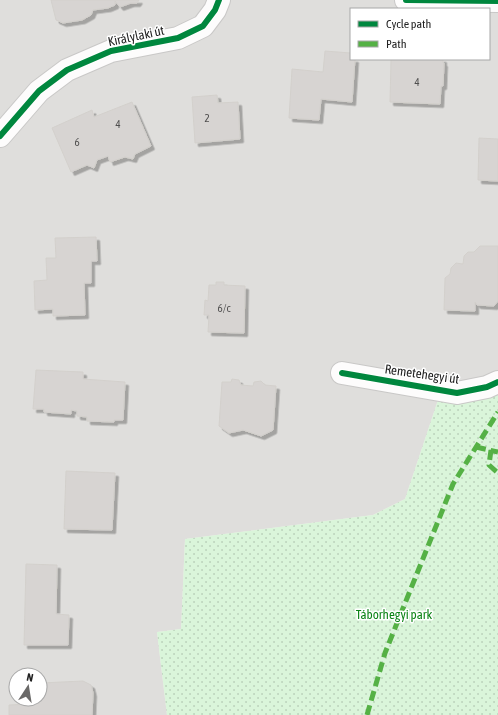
<svg xmlns="http://www.w3.org/2000/svg" width="498" height="715" viewBox="0 0 498 715" font-family="'Asap Condensed',sans-serif">
<style>
.residential{fill:#dfdedc;fill-rule:evenodd}
.park{fill:url(#park-dots)}
.building{fill:#d7d4d2;stroke:#d3d0cc;filter:url(#shadow)}
.lines{fill:none;stroke-linecap:round;stroke-linejoin:round}
.minor-casing{stroke:#c9c8c7;stroke-width:24}
.tertiary-casing{stroke:#c9c8c7;stroke-width:24}
.minor{stroke:#fdfcfc;stroke-width:22}
.tertiary{stroke:#fdfcfc;stroke-width:22}
.quiet{stroke:#55b145;stroke-width:5;stroke-dasharray:10 5;stroke-linecap:butt}
.cycleway-casing{stroke:#fff;stroke-width:8}
.cycleway{stroke:#00873e;stroke-width:6}
.labels{text-anchor:middle;dominant-baseline:central;stroke-width:3;stroke-linejoin:round;paint-order:stroke}
.number-label{font-size:11px;fill:#4f4e4e}
.street-label{font-size:13px;fill:#222;stroke:#fff}
.park-label{font-size:13px;fill:#0c8416;stroke:#fff}
</style>
<defs>
<pattern id="park-dots" width="8" height="8" patternUnits="userSpaceOnUse"><rect width="8" height="8" fill="#daf5da"/><path d="M2 2h.1M6 6h.1" fill="none" stroke="#bbd2bb" stroke-width="1.8" stroke-linecap="round"/></pattern>
<filter id="shadow"><feDropShadow dx="3.5" dy="3.5" stdDeviation="0" flood-color="#0004"/></filter>
</defs>
<rect width="100%" height="100%" fill="#f0eeeb"/>
<path class="residential" d="M0,0H498V391L438,400L405,499L373,515L185,539L181,629L157,632L167,715H0ZM351,9H489V59H351ZM16,675H40V699H16Z"/>
<polygon class="park" points="498,391 498,715 167,715 157,632 181,629 185,539 373,515 405,499 438,400"/>
<g class="building">
<polygon points="51,0 139,0 137,3 131,3 120,7 115,1 115,5 108,8 93,10 91,15 82,20 63,23 56,20"/>
<polygon points="325,51 351,53 351,59 355,59 352,102 321,99 319,120 289,118 292,69 323,72"/>
<polygon points="391,59 443,59 443,63 444,63 443,86 441,86 440,104 390,102"/>
<polygon points="217,95 218,103 238,102 240,139 195,143 192,97"/>
<polygon points="132,102 151,146 135,154 133,159 125,157 110,162 108,156 97,160 94,168 87,165 71,172 52,128 92,110 94,117"/>
<polygon points="479,138 498,139 498,181 478,180"/>
<polygon points="96,237 97,261 91,261 91,283 84,283 85,315 53,316 53,309 35,310 34,281 47,280 46,258 56,258 55,238"/>
<polygon points="480,246 498,246 498,301 494,306 477,305 475,302 475,311 444,310 445,278 450,274 451,268 456,263 463,264 464,256 468,252 474,252"/>
<polygon points="216,282 224,282 224,285 245,286 244,333 208,332 209,315 204,315 205,300 208,301 209,285 216,285"/>
<polygon points="36,370 83,372 83,379 125,382 123,420 114,420 114,422 87,421 87,417 77,416 77,411 71,410 71,414 44,412 44,409 33,409"/>
<polygon points="232,379 239,380 241,385 253,386 254,382 261,381 265,385 276,386 273,430 261,436 243,430 229,433 219,426 222,382 231,382"/>
<polygon points="66,471 115,473 112,530 64,529"/>
<polygon points="26,564 57,565 56,614 69,615 68,645 24,645"/>
<polygon points="83,681 91,685 93,693 92,715 9,715 9,705 29,704 29,699 40,699 40,683"/>
</g>
<g class="lines">
<defs>
<g id="minor">
<polyline points="406,0 498,1"/>
<polyline points="342,373 457,393 487,387 498,382"/>
</g>
<polyline id="tertiary" points="0,136 39,91 67,70 111,51 178,38 203,26 215,10 219,0"/>
</defs>
<use href="#minor" class="minor-casing"/>
<use href="#tertiary" class="tertiary-casing"/>
<use href="#minor" class="minor"/>
<use href="#tertiary" class="tertiary"/>
<g class="quiet">
<polyline points="476,447 498,452"/>
<polyline points="491,450 489,465 498,473"/>
<polyline points="367,715 385,653 453,484 498,412"/>
</g>
<defs>
<g id="cycleway">
<polyline points="406,0 498,1"/>
<polyline points="0,136 39,91 67,70 111,51 178,38 203,26 215,10 219,0"/>
<polyline points="342,373 457,393 487,387 498,382"/>
</g>
</defs>
<use href="#cycleway" class="cycleway-casing"/>
<use href="#cycleway" class="cycleway"/>
</g>
<g class="labels">
<g class="number-label">
<text x="417" y="82">4</text>
<text x="207" y="118">2</text>
<text x="118" y="124">4</text>
<text x="77" y="142">6</text>
<text x="224" y="308">6/c</text>
</g>
<g class="street-label">
<text transform="translate(136 36) rotate(-12)">Királylaki út</text>
<text transform="translate(422 374) rotate(8)">Remetehegyi út</text>
</g>
<g class="park-label">
<text x="394" y="614">Táborhegyi park</text>
</g>
</g>
<rect x="350" y="8" width="140" height="52" fill="#ffffff" stroke="#a7a7a7"/>
<rect x="358" y="21" width="20" height="6" fill="#00873e" stroke="#a7a7a7"/>
<text x="386" y="28" font-size="12" fill="#222222">Cycle path</text>
<rect x="358" y="41" width="20" height="6" fill="#55b145" stroke="#a7a7a7"/>
<text x="386" y="48" font-size="12" fill="#222222">Path</text>
<g transform="translate(28 687) rotate(12)"><circle r="19" fill="#ffffff" stroke="#a7a7a7"/>
<path d="M0-3L7 15L0 10L-7 15Z" fill="#6a6968"/>
<text y="-6" font-size="11" font-weight="bold" text-anchor="middle" fill="#222222">N</text>
</g>
</svg>
